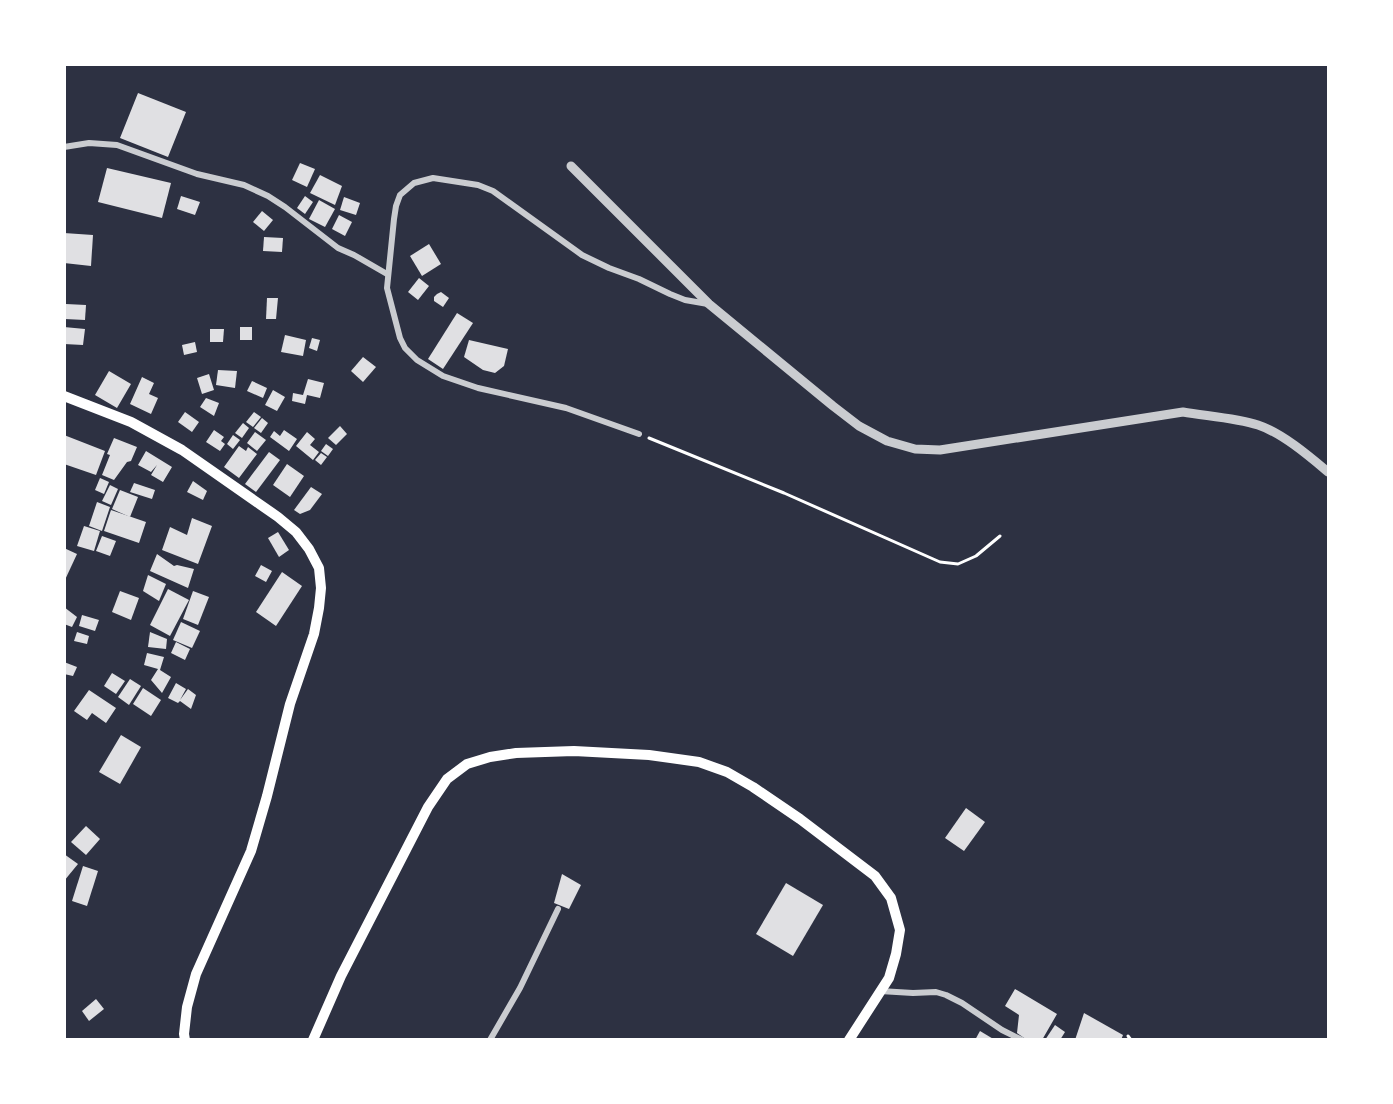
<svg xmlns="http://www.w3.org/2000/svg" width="1393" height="1104" viewBox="0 0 1393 1104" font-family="Karla,sans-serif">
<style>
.building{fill:#e0e0e3}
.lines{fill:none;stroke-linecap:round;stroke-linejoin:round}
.path{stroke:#fff;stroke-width:3}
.minor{stroke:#caccd0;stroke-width:6}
.tertiary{stroke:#caccd0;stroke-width:9}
.secondary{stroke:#fff;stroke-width:10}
</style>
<rect width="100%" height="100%" fill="#2d3142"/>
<g class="building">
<polygon points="138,93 186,112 168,157 120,138"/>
<polygon points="300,163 315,169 307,187 292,180"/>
<polygon points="107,168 171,183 162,218 98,202"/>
<polygon points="320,175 342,186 335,205 310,193"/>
<polygon points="181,196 200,202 195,215 177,209"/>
<polygon points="305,196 313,202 305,214 297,208"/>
<polygon points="344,197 360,203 356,215 340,210"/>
<polygon points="319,200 335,209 325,227 309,219"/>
<polygon points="262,211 273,220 264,231 253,222"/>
<polygon points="339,215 352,222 345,236 332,229"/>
<polygon points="64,233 93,235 91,266 64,263"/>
<polygon points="264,237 283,238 282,252 263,251"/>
<polygon points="429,244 441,264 422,276 410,256"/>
<polygon points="419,278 429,286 418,300 408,292"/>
<polygon points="441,292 449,298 443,307 434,301 434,297 437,294"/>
<polygon points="267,298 278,298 276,319 266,319"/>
<polygon points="66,304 86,305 85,320 65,319"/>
<polygon points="457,313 473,323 443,369 428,359"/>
<polygon points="64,327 85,329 83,345 64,344"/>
<rect x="240" y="327" width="12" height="13"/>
<polygon points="210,329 224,329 223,342 210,342"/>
<polygon points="285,335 306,340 303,356 281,352"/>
<polygon points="312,338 320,340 317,351 309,348"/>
<polygon points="469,340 508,349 504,366 495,373 483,370 464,357"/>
<polygon points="195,342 197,352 184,355 182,345"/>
<polygon points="363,357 376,367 363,382 351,371"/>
<polygon points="218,370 237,371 235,388 216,385"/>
<polygon points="109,371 131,384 117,408 95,395"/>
<polygon points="209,374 214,390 202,394 197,378"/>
<polygon points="142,377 154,383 149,394 158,398 151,414 130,404"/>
<polygon points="308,379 324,383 320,398 307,395 305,404 292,401 293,393 303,395"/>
<polygon points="252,381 267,388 263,398 247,391"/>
<polygon points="273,390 285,397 277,411 265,405"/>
<polygon points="206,398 219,403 214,416 200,407"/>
<polygon points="185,412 199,422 192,432 178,422"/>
<polygon points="254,412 261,417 253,427 246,422"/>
<polygon points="262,418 268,423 261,433 254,428"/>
<polygon points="243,423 249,428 242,438 235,433"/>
<polygon points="340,426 347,434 336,445 328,438"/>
<polygon points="214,430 224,437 221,441 225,444 220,451 206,442"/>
<polygon points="284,430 297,439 289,451 270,437 274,431 280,436"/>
<polygon points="255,432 266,440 257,451 247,443"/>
<polygon points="307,432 315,439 310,445 319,452 313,460 296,446"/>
<polygon points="64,435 105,451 96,475 64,464"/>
<polygon points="233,435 240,440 233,449 227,444"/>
<polygon points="114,438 137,447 131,461 127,462 114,480 102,475 110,455 107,454"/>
<polygon points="326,444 333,449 328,456 321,451"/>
<polygon points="239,446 246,451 248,447 257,454 239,478 224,467"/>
<polygon points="146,451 172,467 163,482 151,475 157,465 151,472 138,465"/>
<polygon points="269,452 280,460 256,492 245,484"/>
<polygon points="321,453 327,457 321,465 315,460"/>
<polygon points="287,464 304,476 290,497 273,485"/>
<polygon points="100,478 109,482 104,494 95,490"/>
<polygon points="193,481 207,491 203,500 187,492"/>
<polygon points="134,483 155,490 152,499 130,492"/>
<polygon points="110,485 118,489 111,505 102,501"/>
<polygon points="311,487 322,494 310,510 300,514 294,510"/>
<polygon points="120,490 138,497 130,517 112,509"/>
<polygon points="97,502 110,507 102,531 89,526"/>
<polygon points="111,510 146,522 139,543 104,531"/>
<polygon points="192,518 212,526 198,564 162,550 170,527 187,535"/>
<polygon points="84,526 100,531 94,551 77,546"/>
<polygon points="278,532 289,550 279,557 268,538"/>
<polygon points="102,536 116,541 110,556 96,551"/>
<polygon points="64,548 77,554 64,582"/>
<polygon points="157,554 174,566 177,565 194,569 188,588 150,571"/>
<polygon points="261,565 272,571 266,582 255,576"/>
<polygon points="282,572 302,586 276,626 256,612"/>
<polygon points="148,575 166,584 159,601 143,591"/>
<polygon points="168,589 189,600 170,636 150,625"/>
<polygon points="120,591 139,598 131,620 112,612"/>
<polygon points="193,591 209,597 198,625 183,619"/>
<polygon points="64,607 77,617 72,627 64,624"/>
<polygon points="82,615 99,620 95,631 79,626"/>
<polygon points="181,622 200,631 192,648 173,640"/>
<polygon points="77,632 89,636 87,644 74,641"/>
<polygon points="150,632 167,639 166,649 148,647"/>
<polygon points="176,642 190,649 185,660 171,653"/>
<polygon points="147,653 164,657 160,670 171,677 162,693 151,680 158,669 144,665"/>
<polygon points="64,662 77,667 73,676 64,674"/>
<polygon points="112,673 125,681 116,694 104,686"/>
<polygon points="130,679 141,686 129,705 118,697"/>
<polygon points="176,683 186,689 180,700 188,689 196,695 191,709 180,701 178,703 168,698"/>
<polygon points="143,688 161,700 151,716 133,704"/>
<polygon points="89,690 116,708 106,723 92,713 87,720 74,711"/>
<polygon points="121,735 141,747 120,784 99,772"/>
<polygon points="966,808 985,822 964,851 945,838"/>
<polygon points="86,826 100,839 86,855 71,842"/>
<polygon points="64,854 78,864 64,881"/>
<polygon points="83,866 98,871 87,906 72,901"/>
<polygon points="562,874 581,885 569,909 554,903"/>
<polygon points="786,883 823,905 793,956 756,934"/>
<polygon points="1015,989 1057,1014 1042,1040 1027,1040 1017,1033 1019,1015 1005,1006"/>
<polygon points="96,999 104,1009 89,1021 82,1011"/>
<polygon points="1084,1013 1123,1035 1121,1040 1075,1040"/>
<polygon points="1055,1025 1065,1032 1060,1040 1045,1040"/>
<polygon points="980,1031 995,1040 975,1040"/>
</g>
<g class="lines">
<g class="path">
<polyline points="649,438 784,493 940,562 958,564 976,556 1000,536"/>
<polyline points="1128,1036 1131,1040"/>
</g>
<g class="minor">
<polyline points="64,147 89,143 117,145 197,174 244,185 268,196 285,207 338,248 354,255 387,274"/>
<polyline points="639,434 566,408 478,388 443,376 417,360 405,348 400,338 387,288 394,219 396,206 400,195 414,183 433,178 478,185 493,191 582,255 609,268 639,279 670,294 685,300 708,304"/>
<polyline points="880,991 913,993 936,992 946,995 962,1003 1002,1030 1022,1040"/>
<polyline points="490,1040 520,988 558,909"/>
</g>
<path class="tertiary" d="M571,166L709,304L833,406L859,426L887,441L915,449L940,450L1183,412C1206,416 1236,418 1258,425C1282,433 1309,456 1328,472"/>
<g class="secondary">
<polyline points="64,396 131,422 182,450 278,517 296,532 309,549 319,568 321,588 319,608 314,634 290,704 267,796 251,851 196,974 187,1007 184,1034 185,1040"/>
<polyline points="313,1040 341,976 428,807 447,779 467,764 490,757 516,753 574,751 649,755 699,762 727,772 753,787 800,819 875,876 891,898 900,930 896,954 889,978 849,1040"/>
</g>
</g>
<rect width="1393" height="1104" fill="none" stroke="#ffffff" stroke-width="132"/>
</svg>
